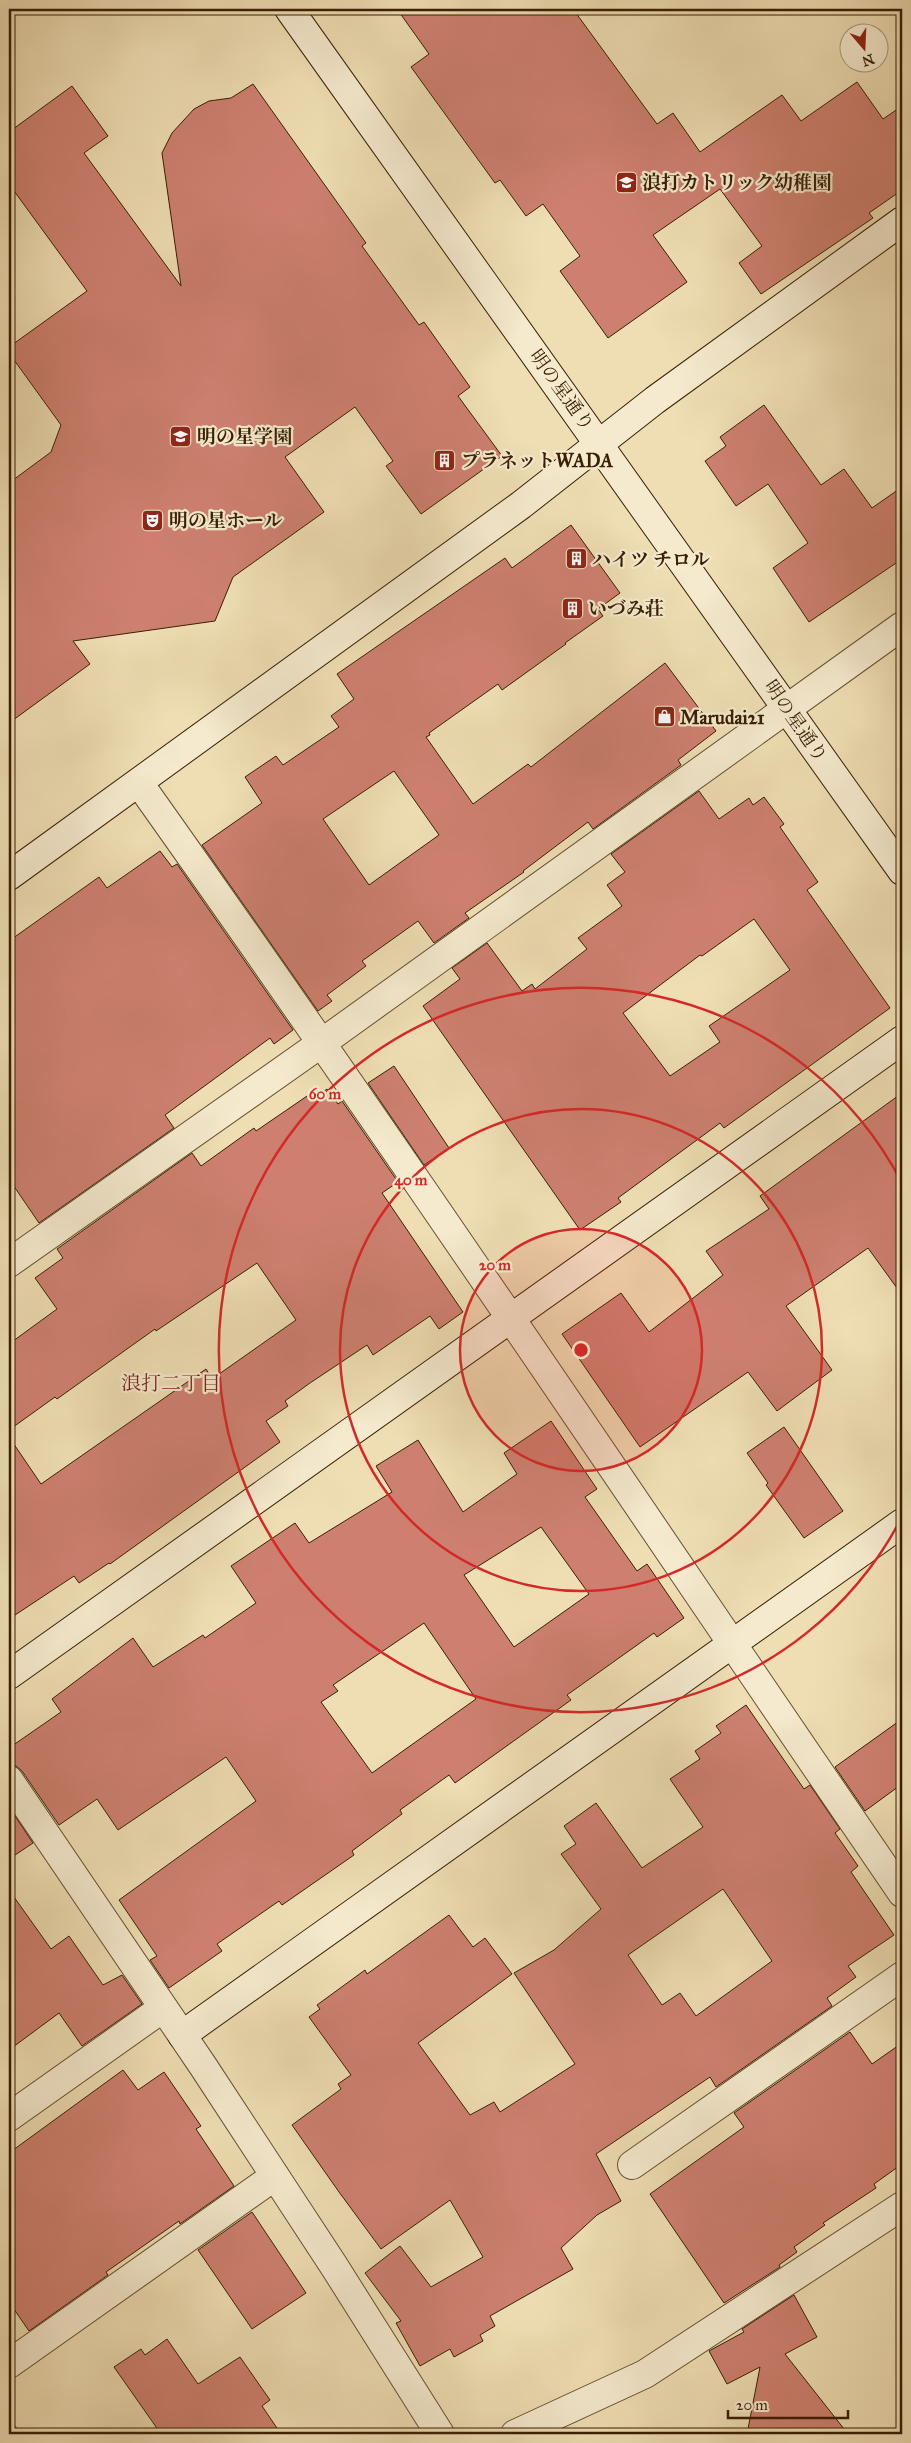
<svg xmlns="http://www.w3.org/2000/svg" width="911" height="2443" viewBox="0 0 911 2443" font-family="'IM FELL Great Primer','Noto Serif JP',serif">
<style>
.lines{fill:none;stroke-linecap:round;stroke-linejoin:round}
.stream{stroke:#747d6e;stroke-width:12}
.building{fill:#ce8070;stroke:#391f03;fill-rule:evenodd}
.street-casing{stroke:#664f2f;stroke-width:30}
.secondary-casing{stroke:#391f03;stroke-width:30}
.street{stroke:#f5eace;stroke-width:28}
.secondary{stroke:#f5eace;stroke-width:28}
.ring{fill:none;stroke:#d62828;stroke-width:2.5}
.labels{text-anchor:middle;dominant-baseline:central;stroke-width:4.5;stroke-linejoin:round;paint-order:stroke}
.poi-label{font-size:19px;font-weight:bold;fill:#391f03;stroke:#f5eace;text-anchor:start}
.street-label{font-size:19px;fill:#391f03;stroke:#f5eace}
.neighbourhood-label{font-size:20px;fill:#7a1f14;stroke:#f5eace}
.centre{fill:#d62828;stroke:#f5eace;stroke-width:2.5}
.ring-label{font-size:15px;text-anchor:middle;font-weight:bold;fill:#d62828;stroke:#f5eace;stroke-width:4.5;stroke-linejoin:round;paint-order:stroke}
</style>
<rect width="100%" height="100%" fill="#efdeb4"/>
<filter id="stains"><feTurbulence type="fractalNoise" baseFrequency=".004" numOctaves="4"/><feColorMatrix values="0 0 0 0 .2 0 0 0 0 .09 0 0 0 0 .02 0 0 0 .5 -.17"/></filter>
<radialGradient id="worn" r=".72"><stop offset=".6" stop-color="#630" stop-opacity="0"/><stop offset="1" stop-color="#630" stop-opacity=".3"/></radialGradient>
<g class="lines">
<polyline class="stream" points="9,2428 15,2434"/>
</g>
<g class="building">
<polygon points="397,9 573,9 657,124 673,113 700,152 782,95 801,121 857,82 883,119 902,106 902,190 869,213 873,218 761,294 739,263 762,246 720,189 653,235 687,282 608,338 560,271 580,256 543,204 526,216 500,180 495,183 411,67 429,54"/>
<polygon points="253,84 366,243 362,246 419,325 424,322 470,387 458,396 502,456 421,514 386,466 393,461 355,407 285,457 324,512 233,577 215,621 73,641 90,664 9,723 9,483 51,452 61,425 9,353 9,347 87,291 9,184 9,132 72,86 108,136 84,153 181,286 162,153 172,133 194,109 209,101 231,98"/>
<polygon points="764,405 821,485 844,469 872,508 902,487 902,559 809,622 773,568 808,543 768,484 736,506 705,461 726,446 720,437"/>
<path d="M571,525L620,593L598,609L603,616L565,643L566,644L502,690L498,684L429,733L430,735L426,737L473,804L528,764L531,767L665,663L716,731L678,760L681,765L593,829L588,822L523,871L524,872L465,913L469,918L434,943L418,921L362,961L366,966L327,995L332,1001L318,1011L202,845L262,803L245,777L276,756L283,765L339,727L331,716L354,699L337,674L505,558L512,568ZM394,771L439,835L369,885L323,819Z"/>
<path d="M699,791L719,819L749,798L753,805L764,797L784,824L780,827L818,882L807,890L890,1008L724,1128L720,1123L618,1198L621,1202L580,1230L423,1006L460,979L452,968L487,943L522,991L532,984L535,989L587,949L578,938L622,906L607,885L625,872L611,854ZM754,919L790,970L709,1026L720,1042L670,1076L623,1013L700,955L702,956Z"/>
<polygon points="160,851 172,867 177,864 293,1030 274,1044 270,1038 165,1115 174,1128 39,1223 9,1179 9,941 99,877 107,888"/>
<polygon points="394,1066 449,1148 424,1165 368,1083"/>
<polygon points="327,1089 338,1104 342,1101 398,1182 382,1193 463,1312 439,1329 430,1316 373,1355 367,1345 310,1383 285,1401 288,1406 266,1421 280,1442 110,1564 109,1563 79,1583 74,1576 9,1619 9,1437 41,1484 206,1369 212,1379 296,1320 257,1263 156,1331 155,1329 57,1399 55,1397 9,1430 9,1344 57,1309 35,1278 63,1258 57,1249 192,1153 201,1166 254,1128 256,1131 310,1094 313,1099"/>
<polygon points="902,1093 902,1295 868,1248 786,1306 832,1370 777,1411 748,1372 640,1447 562,1334 621,1293 649,1332 723,1275 706,1251 769,1209 760,1196"/>
<path d="M551,1421L597,1489L585,1497L637,1571L647,1564L684,1618L657,1637L654,1633L567,1695L571,1700L455,1783L449,1775L400,1810L402,1814L352,1851L354,1855L282,1905L279,1901L217,1944L222,1951L169,1988L150,1960L157,1956L119,1900L256,1801L226,1757L118,1830L97,1799L59,1825L22,1771L16,1766L9,1765V1748L61,1712L52,1699L133,1638L153,1667L203,1635L205,1638L256,1603L231,1566L295,1523L309,1543L392,1492L376,1466L418,1440L463,1512L517,1474L504,1453ZM541,1527L589,1594L514,1647L464,1575ZM424,1623L476,1699L372,1773L321,1702L338,1691L333,1685Z"/>
<polygon points="784,1427 843,1511 804,1538 766,1485 768,1483 747,1453"/>
<path d="M746,1705L804,1789L810,1785L840,1829L835,1833L858,1866L851,1872L894,1935L848,1966L856,1977L827,1998L832,2006L716,2087L710,2077L596,2154L621,2201L597,2215L561,2248L573,2269L490,2316L495,2326L480,2335L483,2341L454,2357L450,2349L420,2366L396,2323L401,2321L365,2273L400,2246L431,2287L483,2257L450,2200L381,2249L339,2192L292,2125L341,2089L338,2084L351,2075L309,2017L320,2009L317,2005L365,1970L367,1974L449,1915L473,1947L485,1938L512,1974L418,2043L470,2115L494,2102L500,2112L575,2064L514,1973L554,1950L601,1909L561,1854L576,1844L564,1826L596,1803L642,1868L703,1827L670,1779L700,1759L695,1751L721,1733L716,1726ZM723,1889L772,1961L696,2016L680,1993L662,2005L628,1955Z"/>
<polygon points="902,1719 902,1784 865,1811 835,1767"/>
<polygon points="9,1807 33,1843 9,1859"/>
<polygon points="9,1890 51,1949 69,1936 103,1985 122,1975 142,2004 82,2046 59,2013 9,2050"/>
<polygon points="850,2032 872,2064 902,2043 902,2164 874,2184 876,2188 823,2223 825,2225 794,2247 797,2252 779,2265 780,2267 724,2303 650,2194 744,2127 734,2113"/>
<polygon points="123,2070 138,2090 164,2072 201,2126 196,2129 234,2186 180,2224 179,2221 106,2272 108,2275 29,2331 9,2302 9,2153"/>
<polygon points="252,2212 306,2293 252,2329 198,2250"/>
<polygon points="794,2295 817,2337 785,2354 848,2434 747,2434 760,2367 727,2384 709,2351 744,2332 742,2329"/>
<polygon points="167,2339 198,2384 240,2357 270,2400 262,2406 281,2434 161,2434 114,2367 141,2349 145,2355"/>
</g>
<g class="lines">
<defs>
<g id="street">
<path d="M139,783C399,1149 649,1523 902,1893"/>
<polyline points="9,1263 323,1042 902,626"/>
<polyline points="9,1780 203,2066 334,2266 440,2434"/>
<polyline points="9,2117 163,2008"/>
<polyline points="632,2165 902,1976"/>
<polyline points="9,2364 275,2176"/>
<polyline points="515,2434 645,2374 902,2206"/>
</g>
<g id="secondary">
<polyline points="289,9 902,871"/>
<polyline points="9,876 521,505 655,400 902,221"/>
<polyline points="9,1675 902,1040"/>
<polyline points="182,2035 902,1523"/>
</g>
</defs>
<use href="#street" class="street-casing"/>
<use href="#secondary" class="secondary-casing"/>
<use href="#street" class="street"/>
<use href="#secondary" class="secondary"/>
</g>
<circle cx="581" cy="1350" r="121" fill="#d62828" fill-opacity=".12"/>
<g class="ring">
<circle cx="581" cy="1350" r="121"/>
<circle cx="581" cy="1350" r="241"/>
<path d="M902 1517A362 362 0 1 1 902 1183"/>
</g>
<defs>
<symbol id="school-square" viewBox="-11 -11 22 22"><rect x="-9" y="-9" width="18" height="18" rx="4" fill="#8f2418" stroke="#f5eace"/><path d="M0-5L7-2L0 1L-7-2ZM-4 1L0 2.5L4 1V4Q0 6-4 4Z" fill="#fff"/></symbol>
<symbol id="building-square" viewBox="-11 -11 22 22"><rect x="-9" y="-9" width="18" height="18" rx="4" fill="#8f2418" stroke="#f5eace"/><path d="M-4-6H4V6H1V3H-1V6H-4ZM-2.5-4.3h1.7v1.8h-1.7ZM.8-4.3h1.7v1.8H.8ZM-2.5-1h1.7V.8h-1.7ZM.8-1h1.7V.8H.8Z" fill="#fff"/></symbol>
<symbol id="theatre-square" viewBox="-11 -11 22 22"><rect x="-9" y="-9" width="18" height="18" rx="4" fill="#8f2418" stroke="#f5eace"/><path d="M-5-5.5Q0-4 5-5.5V0Q5 5 0 6Q-5 5-5 0ZM-3.3-2.5H-1v1.5H-3.3ZM1-2.5H3.3v1.5H1ZM-2.8 1Q0 5.5 2.8 1Z" fill="#fff"/></symbol>
<symbol id="shop-square" viewBox="-11 -11 22 22"><rect x="-9" y="-9" width="18" height="18" rx="4" fill="#8f2418" stroke="#f5eace"/><path d="M-5-2.5h2.3a2.7 3.5 0 0 1 5.4 0H5L5.5 6h-11ZM-1.5-2.5h3a1.5 2.3 0 0 0-3 0Z" fill="#fff"/></symbol>
</defs>
<g fill-rule="evenodd">
<use href="#school-square" x="614" y="170" width="25" height="25"/>
<use href="#school-square" x="168" y="424" width="25" height="25"/>
<use href="#building-square" x="432" y="448" width="25" height="25"/>
<use href="#theatre-square" x="140" y="508" width="25" height="25"/>
<use href="#building-square" x="564" y="546" width="25" height="25"/>
<use href="#building-square" x="560" y="596" width="25" height="25"/>
<use href="#shop-square" x="652" y="704" width="25" height="25"/>
</g>
<g class="labels">
<g class="poi-label">
<text x="642" y="182">浪打カトリック幼稚園</text>
<text x="197" y="436">明の星学園</text>
<text x="461" y="460">プラネットWADA</text>
<text x="169" y="520">明の星ホール</text>
<text x="592" y="559">ハイツ チロル</text>
<text x="588" y="608">いづみ荘</text>
<text x="680" y="717">Marudai21</text>
</g>
<g class="street-label">
<text transform="translate(562 390) rotate(54)">明の星通り</text>
<text transform="translate(796 721) rotate(55)">明の星通り</text>
</g>
<g class="neighbourhood-label">
<text x="171" y="1383">浪打二丁目</text>
</g>
</g>
<circle cx="581" cy="1350" r="8" class="centre"/>
<g class="ring-label">
<text x="325" y="1099">60 m</text>
<text x="411" y="1185">40 m</text>
<text x="495" y="1270">20 m</text>
</g>
<rect width="911" height="2443" fill="none" stroke="#efdeb4" stroke-width="30"/>
<rect x="10" y="10" width="891" height="2423" fill="none" stroke="#391f03" stroke-width="2.5"/>
<rect x="15" y="15" width="881" height="2413" fill="none" stroke="#391f03"/>
<g transform="translate(864 48) rotate(161)"><circle r="24" fill="#f5eace" stroke="#aa997d"/>
<path d="M0-4L9 19L0 12L-9 19Z" fill="#8f2418"/>
<text y="-8" font-size="14" font-weight="bold" text-anchor="middle" fill="#391f03">N</text>
</g>
<path d="M728 2410v8h120v-8" fill="none" stroke="#391f03" stroke-width="2.5"/>
<text x="736" y="2410" font-size="15" fill="#391f03" stroke="#f5eace" stroke-width="4" paint-order="stroke">20 m</text>
<rect width="100%" height="100%" filter="url(#stains)"/>
<rect width="100%" height="100%" fill="url(#worn)"/>
</svg>
